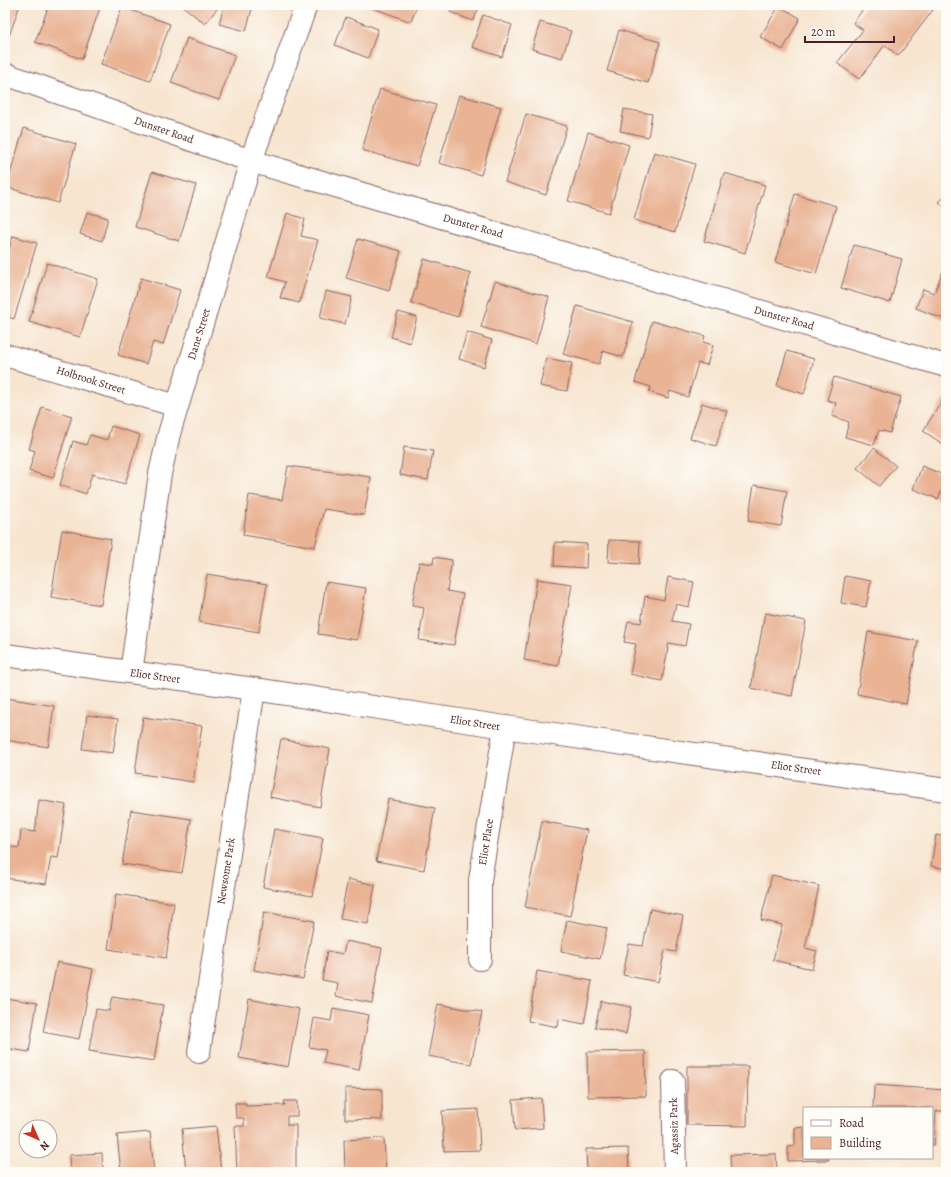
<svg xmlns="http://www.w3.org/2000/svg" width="951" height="1177" viewBox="0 0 951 1177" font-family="Alegreya,serif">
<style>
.building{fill:#e9b394}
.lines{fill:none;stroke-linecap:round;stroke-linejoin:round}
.minor-casing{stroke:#876465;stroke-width:24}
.minor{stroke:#fff;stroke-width:22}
.labels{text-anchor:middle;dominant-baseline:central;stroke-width:3;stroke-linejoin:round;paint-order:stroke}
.street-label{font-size:11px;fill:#4a1f2b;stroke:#fdfcf7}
</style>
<rect width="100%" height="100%" fill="#fdfcf7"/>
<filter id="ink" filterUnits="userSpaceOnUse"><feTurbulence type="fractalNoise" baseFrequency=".025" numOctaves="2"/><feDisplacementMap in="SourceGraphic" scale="8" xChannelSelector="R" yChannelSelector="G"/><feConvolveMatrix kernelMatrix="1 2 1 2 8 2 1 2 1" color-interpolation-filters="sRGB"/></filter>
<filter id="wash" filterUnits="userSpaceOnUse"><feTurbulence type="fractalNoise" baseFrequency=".012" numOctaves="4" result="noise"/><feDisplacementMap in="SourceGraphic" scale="16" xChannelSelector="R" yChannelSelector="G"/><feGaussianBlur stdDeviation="0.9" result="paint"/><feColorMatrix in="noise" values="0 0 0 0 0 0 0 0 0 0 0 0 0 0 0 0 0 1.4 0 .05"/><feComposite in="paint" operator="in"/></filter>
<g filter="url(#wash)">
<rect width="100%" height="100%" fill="#f7e5d0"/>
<g id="blocks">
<g class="building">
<polygon points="5,5 20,5 9,36 5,34"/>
<polygon points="49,5 101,5 82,59 35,42"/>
<polygon points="186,5 220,5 205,24 184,7"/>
<polygon points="224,5 253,5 246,31 219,24"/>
<polygon points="365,5 417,5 411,22"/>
<polygon points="453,5 480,5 473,21 450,12"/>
<polygon points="866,5 926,5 933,10 898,56 885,45 859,79 837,63 863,30 853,23"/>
<polygon points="779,6 800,18 783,50 760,37"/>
<polygon points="122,7 170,24 150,81 101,64"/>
<polygon points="483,15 512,25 502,57 472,47"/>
<polygon points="346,17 378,29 368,58 335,45"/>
<polygon points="540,22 571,31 562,58 532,49"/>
<polygon points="619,30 660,42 648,83 607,71"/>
<polygon points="187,38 235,55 219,100 171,83"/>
<polygon points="380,89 436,105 417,166 362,150"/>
<polygon points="459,95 501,107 481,175 439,163"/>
<polygon points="624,109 652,114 648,137 620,131"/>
<polygon points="526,114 567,126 546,195 505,182"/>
<polygon points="24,128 76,144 58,203 6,187"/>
<polygon points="588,132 629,145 609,213 568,201"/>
<polygon points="654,152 695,164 675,232 634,220"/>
<polygon points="152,172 196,185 179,241 135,227"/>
<polygon points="724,173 765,185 745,253 704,241"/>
<polygon points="795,194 836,206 816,274 775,262"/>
<polygon points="946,195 946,208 939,202"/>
<polygon points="87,212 108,218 102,241 80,234"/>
<polygon points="287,213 305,219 301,236 318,240 299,303 280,298 285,282 268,277"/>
<polygon points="13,236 37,243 14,319 5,316 5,258 6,258"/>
<polygon points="358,239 401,251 389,291 346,278"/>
<polygon points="854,245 902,259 890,303 841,288"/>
<polygon points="424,259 471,273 458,317 411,303"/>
<polygon points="47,263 98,279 80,337 29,322"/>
<polygon points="946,264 946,320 916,308 923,289 934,293"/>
<polygon points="141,278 180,290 163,345 153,342 146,364 118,355"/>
<polygon points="495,281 549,297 536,344 481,327"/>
<polygon points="326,291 352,297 345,324 320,318"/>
<polygon points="577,306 633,322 623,357 603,351 599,364 563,354"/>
<polygon points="398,312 417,317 410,343 391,337"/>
<polygon points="652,321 705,336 703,342 713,345 707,365 698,363 688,397 670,391 668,398 649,392 651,387 635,382"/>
<polygon points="467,332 492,340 484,367 459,359"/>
<polygon points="787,351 814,359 804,394 777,386"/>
<polygon points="546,358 572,363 567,391 540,386"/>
<polygon points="834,377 901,397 890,433 879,430 874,445 845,437 849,422 832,416 836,403 827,400"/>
<polygon points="944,398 946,400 946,446 923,431"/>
<polygon points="702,403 727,411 716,446 690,438"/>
<polygon points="42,407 72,416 53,478 29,471 35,451 29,449"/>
<polygon points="111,426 140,435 125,484 92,474 86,494 60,485 73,441 86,445 90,435 107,440"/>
<polygon points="404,447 433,451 428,480 400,475"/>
<polygon points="874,448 896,466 879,486 857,468"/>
<polygon points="288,466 371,477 364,515 324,509 315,547 243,535 249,495 282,500"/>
<polygon points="922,466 946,476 946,480 938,499 913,489"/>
<polygon points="754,485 787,491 781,526 748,521"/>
<polygon points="62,530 111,539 101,605 51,597"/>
<polygon points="609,540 640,541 639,564 608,562"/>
<polygon points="555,542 587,544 586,568 554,566"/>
<polygon points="434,557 452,560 447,591 463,594 454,645 419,640 424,608 412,606 419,562 433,564"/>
<polygon points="207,574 267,584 259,632 199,622"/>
<polygon points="845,576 871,581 866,607 841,603"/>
<polygon points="668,577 694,582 689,607 676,604 672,621 689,624 685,646 669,643 662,681 630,674 636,644 624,642 628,621 641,623 645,596 664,600"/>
<polygon points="537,579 572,584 558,666 524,660"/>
<polygon points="326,582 366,588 357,640 318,634"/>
<polygon points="765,613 806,621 792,696 751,688"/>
<polygon points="868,632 918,641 906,704 857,694"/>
<polygon points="6,698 54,706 48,747 5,740"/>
<polygon points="87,715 118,719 113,753 82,749"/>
<polygon points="143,717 202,726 193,782 135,773"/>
<polygon points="281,739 330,749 320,807 270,797"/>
<polygon points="388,799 435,808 424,870 376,861"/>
<polygon points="39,800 66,805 58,858 51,857 46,884 5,878 5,846 19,848 21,830 35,832"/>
<polygon points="131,810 191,819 182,873 122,864"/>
<polygon points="542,821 587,830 570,916 525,907"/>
<polygon points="274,829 323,838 312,896 263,887"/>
<polygon points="936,835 946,837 946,869 931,866"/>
<polygon points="772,875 819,886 805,948 817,951 812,969 773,960 782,925 761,920"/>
<polygon points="348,879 375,885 368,924 340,919"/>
<polygon points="116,894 174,903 166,958 108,949"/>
<polygon points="650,909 683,916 676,952 665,950 658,982 623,975 629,944 643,946"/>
<polygon points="264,912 314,921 303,979 254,970"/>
<polygon points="567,920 607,928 600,959 561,951"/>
<polygon points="346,941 382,948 372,1003 336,996 338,983 322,980 327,951 343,954"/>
<polygon points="57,962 93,969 79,1039 43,1032"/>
<polygon points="537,971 592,981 584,1024 559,1019 558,1027 528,1021"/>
<polygon points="112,997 163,1005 154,1061 89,1051 96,1009 109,1011"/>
<polygon points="5,998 37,1003 29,1052 5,1048"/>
<polygon points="249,999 299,1009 288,1067 239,1058"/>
<polygon points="601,1001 631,1007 626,1034 595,1027"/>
<polygon points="438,1004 482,1012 471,1064 428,1056"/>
<polygon points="333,1008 369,1015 359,1070 323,1063 326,1050 309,1047 314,1018 331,1021"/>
<polygon points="645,1051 646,1096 588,1097 587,1052"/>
<polygon points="687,1066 748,1066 747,1126 687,1125"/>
<polygon points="874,1085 946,1090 945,1111 936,1111 934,1145 932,1145 932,1108 873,1108"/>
<polygon points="345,1088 382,1089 382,1120 345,1119"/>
<polygon points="541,1098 543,1128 515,1130 513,1100"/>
<polygon points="284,1101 297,1101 297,1116 287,1116 287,1125 296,1125 296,1171 237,1172 235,1126 244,1126 244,1118 236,1118 235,1103 246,1103 246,1106 285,1105"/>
<polygon points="478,1109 480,1150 444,1151 442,1111"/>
<polygon points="216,1126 221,1172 186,1172 182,1129"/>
<polygon points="804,1127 804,1158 828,1158 829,1160 788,1161 788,1147 795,1146 795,1128"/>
<polygon points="150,1132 154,1172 121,1172 117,1135"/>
<polygon points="384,1138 386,1172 345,1172 344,1140"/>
<polygon points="628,1148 629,1172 587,1172 586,1149"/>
<polygon points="102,1153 103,1172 70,1172 69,1155"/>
<polygon points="776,1154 777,1172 731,1172 730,1155"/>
</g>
</g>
</g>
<g filter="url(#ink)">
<use href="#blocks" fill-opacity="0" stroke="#876465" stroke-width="1"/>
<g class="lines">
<defs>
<g id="minor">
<polyline points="5,74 251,161 946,366"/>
<polyline points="5,355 177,406"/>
<polyline points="5,655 254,689 505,727 946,790"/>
<polyline points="131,672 160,474 169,434 251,161 306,5"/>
<polyline points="480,959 480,880 505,727"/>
<polyline points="199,1052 254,689"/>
<polyline points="673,1081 675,1172"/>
</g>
</defs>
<use href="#minor" class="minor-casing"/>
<use href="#minor" class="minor"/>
</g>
</g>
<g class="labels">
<g class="street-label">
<text transform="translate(164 130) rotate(19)">Dunster Road</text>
<text transform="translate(473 226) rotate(16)">Dunster Road</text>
<text transform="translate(784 318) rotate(16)">Dunster Road</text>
<text transform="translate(199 334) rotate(-73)">Dane Street</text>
<text transform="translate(91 380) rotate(17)">Holbrook Street</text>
<text transform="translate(155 676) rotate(8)">Eliot Street</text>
<text transform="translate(475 723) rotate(9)">Eliot Street</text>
<text transform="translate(796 768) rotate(8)">Eliot Street</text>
<text transform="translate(486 842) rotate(-81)">Eliot Place</text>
<text transform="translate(226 871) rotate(-81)">Newsome Park</text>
<text transform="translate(674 1126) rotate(-91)">Agassiz Park</text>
</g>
</g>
<rect width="951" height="1177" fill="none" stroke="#fdfcf7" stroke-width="20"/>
<rect x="803" y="1107" width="130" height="52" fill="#fdfcf7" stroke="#b5a4a5"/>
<rect x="811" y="1120" width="20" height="6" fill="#ffffff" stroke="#b5a4a5"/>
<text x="839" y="1127" font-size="12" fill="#4a1f2b">Road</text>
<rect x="811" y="1137" width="20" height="12" fill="#e9b394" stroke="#b5a4a5"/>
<text x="839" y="1147" font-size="12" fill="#4a1f2b">Building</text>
<g transform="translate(38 1139) rotate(135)"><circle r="19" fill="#fdfcf7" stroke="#b5a4a5"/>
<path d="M0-3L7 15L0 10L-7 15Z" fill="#c8321e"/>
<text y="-6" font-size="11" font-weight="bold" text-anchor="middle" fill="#4a1f2b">N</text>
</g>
<path d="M805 36v6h89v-6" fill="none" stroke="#4a1f2b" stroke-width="2"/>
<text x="811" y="36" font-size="12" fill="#4a1f2b" stroke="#fdfcf7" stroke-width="3" paint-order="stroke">20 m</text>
</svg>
